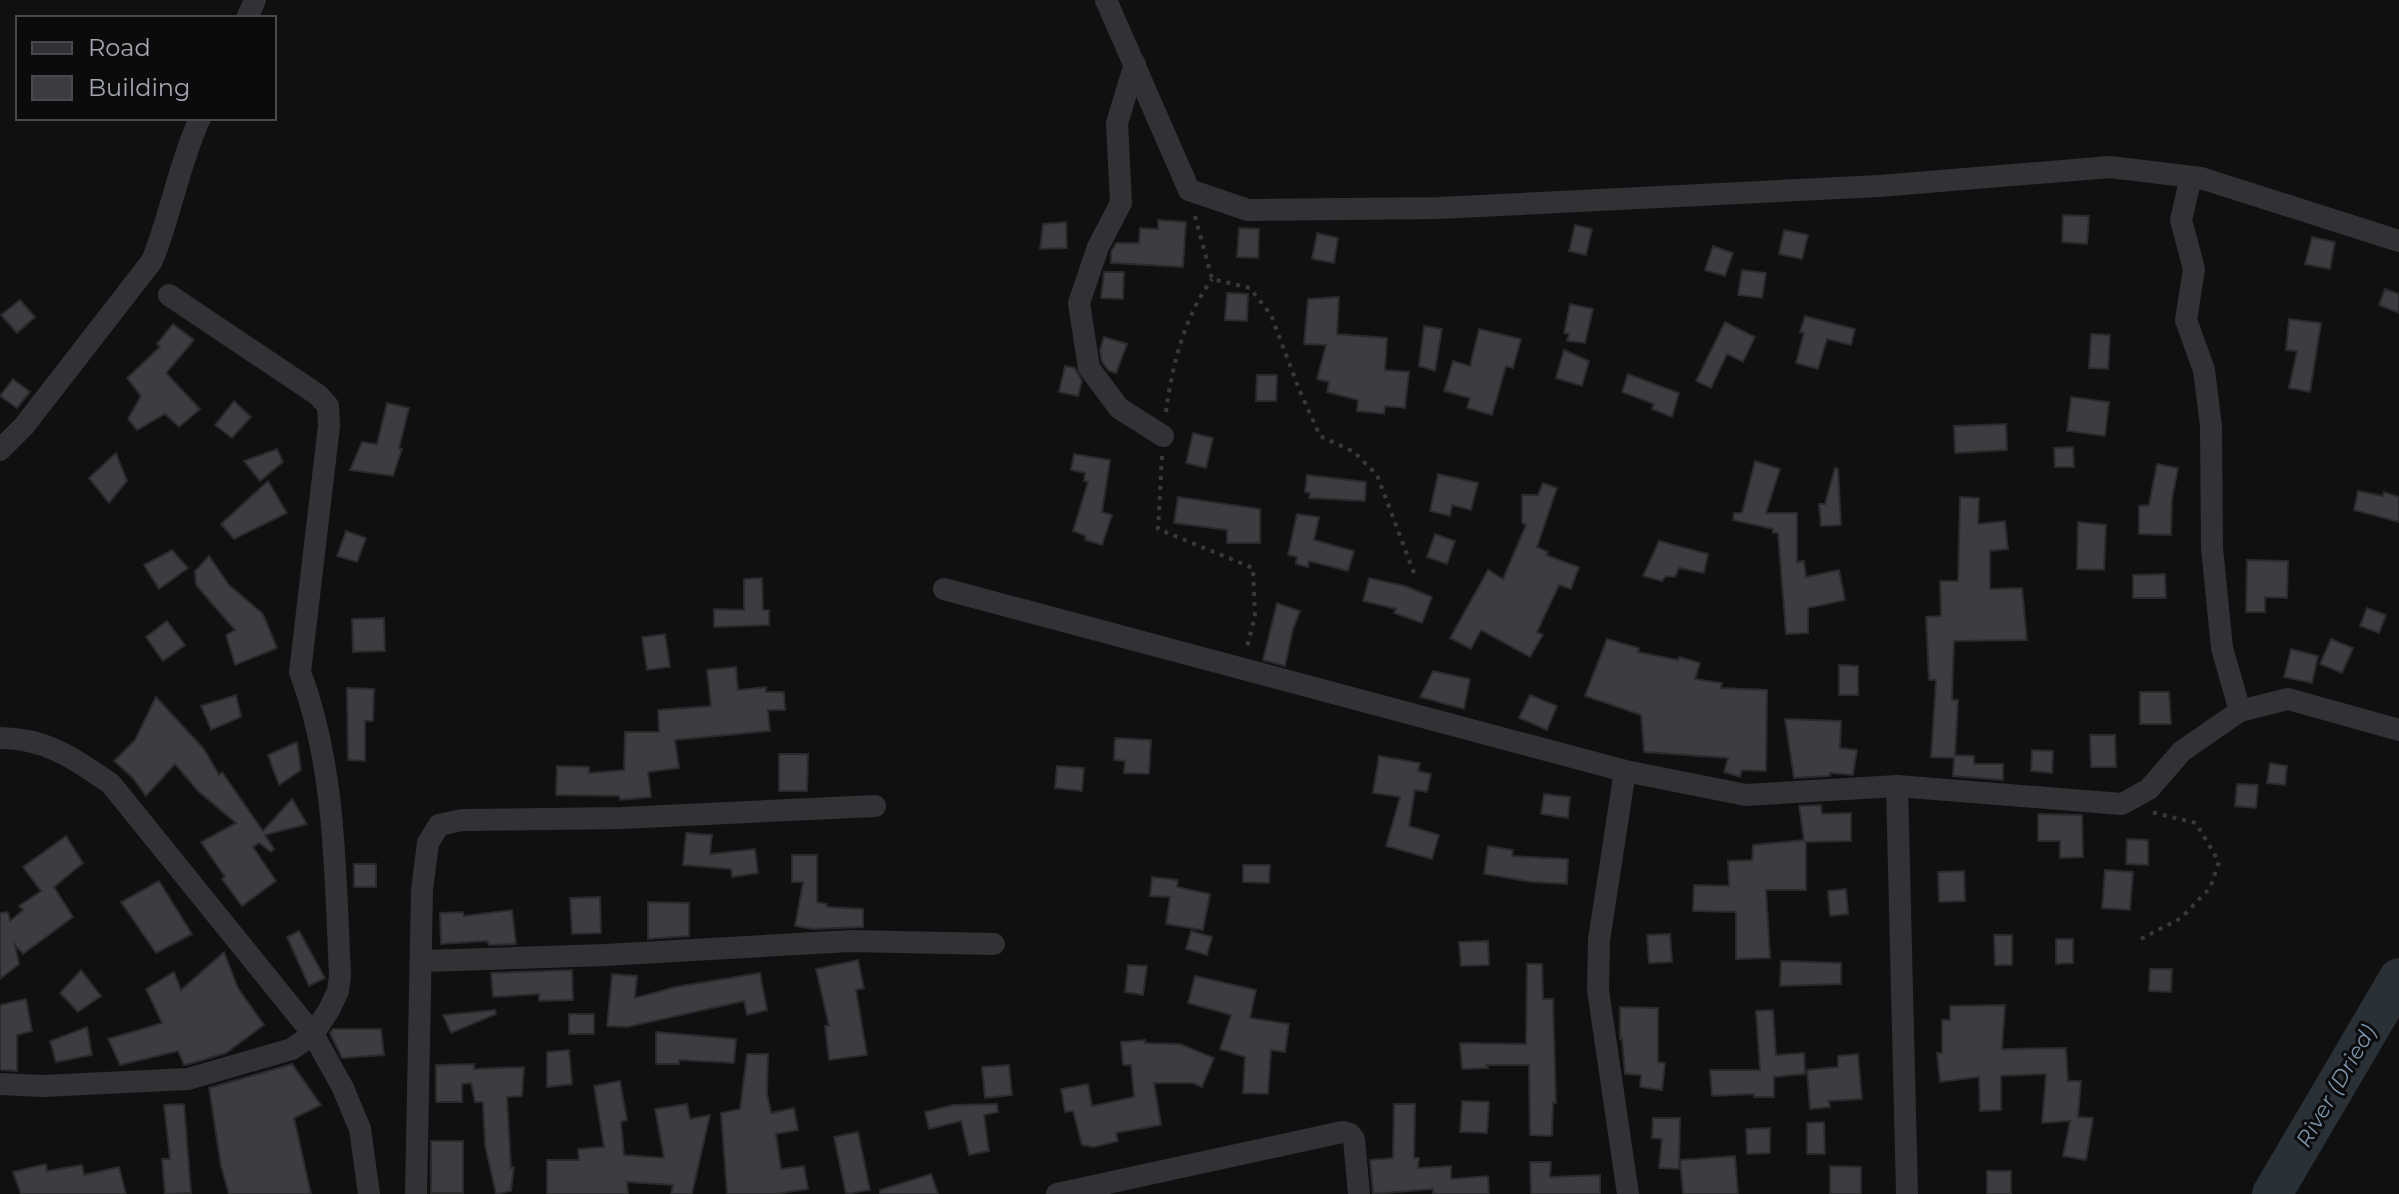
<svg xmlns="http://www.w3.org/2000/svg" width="2399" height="1194" viewBox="0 0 2399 1194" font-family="Montserrat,sans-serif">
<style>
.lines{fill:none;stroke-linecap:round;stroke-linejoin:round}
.river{stroke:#293036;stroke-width:40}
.building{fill:#3c3d41;stroke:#2a2a2d;stroke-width:2}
.path{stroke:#37393d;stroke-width:4;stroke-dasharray:4 6;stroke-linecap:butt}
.street{stroke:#313236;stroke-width:22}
.labels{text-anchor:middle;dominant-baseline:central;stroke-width:6;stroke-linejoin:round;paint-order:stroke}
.water-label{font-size:22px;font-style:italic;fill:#7993ac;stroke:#0b0b0c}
</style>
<rect width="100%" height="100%" fill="#101011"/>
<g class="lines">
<polyline class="river" points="2272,1194 2399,978"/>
</g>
<g class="building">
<polygon points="2063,215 2089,216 2087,244 2062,242"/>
<polygon points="1158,220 1186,222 1183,267 1111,263 1111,252 1116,243 1139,243 1140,228 1158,229"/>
<polygon points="1066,222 1067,248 1040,249 1043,224"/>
<polygon points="1575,225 1592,229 1586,255 1569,251"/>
<polygon points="1239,228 1259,229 1258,258 1237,257"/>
<polygon points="1784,230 1808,235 1802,259 1779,254"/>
<polygon points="1317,233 1338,238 1334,263 1312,259"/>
<polygon points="2312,237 2335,242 2330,269 2305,264"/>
<polygon points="1713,246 1733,253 1725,276 1705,270"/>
<polygon points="1742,270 1766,273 1762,298 1738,295"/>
<polygon points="1104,272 1124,272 1123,299 1101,298"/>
<polygon points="2385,289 2399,294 2399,313 2379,305"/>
<polygon points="1227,293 1248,294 1247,321 1225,320"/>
<polygon points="1339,297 1337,334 1387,338 1385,370 1409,372 1405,408 1385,406 1384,414 1357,411 1358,400 1327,392 1329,382 1317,379 1326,345 1304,344 1308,299"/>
<polygon points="20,300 35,317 17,333 1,315"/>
<polygon points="1570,304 1593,309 1585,343 1567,341 1569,334 1564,333"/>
<polygon points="1805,316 1855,329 1851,345 1827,339 1818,369 1796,363 1804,333 1800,332"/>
<polygon points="2289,319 2321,323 2310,392 2289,388 2297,351 2286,350"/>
<polygon points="1725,322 1755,337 1743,362 1727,354 1711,388 1696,381"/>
<polygon points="173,324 194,340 166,373 200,409 179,427 165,414 137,430 128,419 141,396 127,378 160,347 157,344"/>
<polygon points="1424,326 1442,329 1435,371 1419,366"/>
<polygon points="1479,329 1521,339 1513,368 1506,366 1492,415 1467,408 1470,398 1444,391 1453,361 1470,366"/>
<polygon points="2091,334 2110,335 2108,369 2089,368"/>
<polygon points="1104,337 1127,344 1116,373 1109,371 1102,362 1100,350"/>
<polygon points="1564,350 1589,361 1582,386 1556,378"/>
<polygon points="1065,366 1075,368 1082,381 1078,396 1059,392"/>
<polygon points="1628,374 1679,393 1672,417 1652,409 1654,404 1622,392"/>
<polygon points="1257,375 1277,375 1276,401 1256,401"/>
<polygon points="13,379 30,392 17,408 0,396"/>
<polygon points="2071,397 2109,402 2105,436 2067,431"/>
<polygon points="234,401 251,417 232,438 215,425"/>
<polygon points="387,403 409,408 399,448 402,449 393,476 350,470 362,442 377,444"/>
<polygon points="2006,424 2007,450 1955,453 1954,426"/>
<polygon points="1193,433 1213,438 1206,468 1186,463"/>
<polygon points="2073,447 2074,467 2055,467 2054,448"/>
<polygon points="277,449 283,462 260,481 244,461"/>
<polygon points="116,453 127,481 109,503 89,478"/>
<polygon points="1074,454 1110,460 1102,512 1112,515 1102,545 1085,540 1086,536 1073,531 1088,482 1084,481 1085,473 1071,470"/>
<polygon points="1755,461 1780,469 1766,513 1797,513 1797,562 1804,561 1806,577 1839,570 1845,600 1808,608 1808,633 1786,634 1778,533 1773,533 1773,529 1733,520 1734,513 1742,513"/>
<polygon points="2157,464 2178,468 2172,499 2171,535 2139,534 2139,506 2149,505"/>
<polygon points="1835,468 1838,469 1841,525 1821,526 1819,504 1825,504"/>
<polygon points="1438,474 1478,483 1471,510 1452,505 1450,516 1430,511"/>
<polygon points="1307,475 1366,482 1365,501 1309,498 1310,493 1305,492"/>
<polygon points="268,481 287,513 234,539 221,524"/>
<polygon points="1543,483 1557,488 1537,547 1548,552 1546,555 1579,567 1571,589 1559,585 1537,632 1543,635 1530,657 1481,630 1471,649 1450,638 1488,570 1503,579 1526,525 1522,523 1522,495 1538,495"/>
<polygon points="2358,491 2383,496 2384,492 2399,497 2399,522 2354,510"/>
<polygon points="1178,497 1260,509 1260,543 1227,543 1227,530 1174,523"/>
<polygon points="1960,497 1979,498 1978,524 2005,521 2008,549 1990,551 1990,589 2022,588 2027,640 1954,641 1952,700 1958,700 1955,755 1974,756 1974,764 2003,764 2003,780 1953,776 1954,758 1931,757 1936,680 1929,680 1926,617 1941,616 1940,581 1958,581"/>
<polygon points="1297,514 1319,517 1314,540 1354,551 1348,571 1309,561 1308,567 1296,564 1297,557 1288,555"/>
<polygon points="2078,522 2106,525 2104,570 2077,569"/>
<polygon points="346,531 366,538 357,562 337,556"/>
<polygon points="1435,534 1455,541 1447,564 1427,557"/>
<polygon points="1659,541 1708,554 1704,573 1679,568 1675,577 1666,576 1662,581 1643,576"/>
<polygon points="172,550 188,568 159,589 144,565"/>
<polygon points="209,556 229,585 263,614 277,648 235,665 226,635 235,630 196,585 195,571"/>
<polygon points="2247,560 2288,561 2287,598 2265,597 2265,612 2246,612"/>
<polygon points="2165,574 2166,598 2133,598 2133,575"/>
<polygon points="762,578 763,610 769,610 769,625 714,627 714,609 744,610 744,579"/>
<polygon points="1369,578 1405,586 1432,597 1422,623 1394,613 1396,609 1363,601"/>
<polygon points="1277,603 1300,611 1293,629 1285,666 1263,660"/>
<polygon points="2367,608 2386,615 2379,633 2360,626"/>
<polygon points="384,618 385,651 353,652 352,619"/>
<polygon points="167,621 185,645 163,661 146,637"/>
<polygon points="665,634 670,667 647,670 642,637"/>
<polygon points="1607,639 1639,648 1638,652 1678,660 1679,657 1700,663 1695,679 1722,683 1721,688 1767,690 1766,771 1742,770 1740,777 1724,772 1728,758 1644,752 1641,715 1585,696"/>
<polygon points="2331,639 2353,648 2342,673 2320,664"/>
<polygon points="2291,649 2318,656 2312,683 2284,677"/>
<polygon points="1839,665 1858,666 1858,695 1839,695"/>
<polygon points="736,667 738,690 766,687 766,692 784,692 785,710 768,710 770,731 675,740 679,768 648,772 651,797 620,800 619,796 556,795 557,766 589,767 589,773 624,770 625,732 659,732 658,710 711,706 707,670"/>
<polygon points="1433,671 1470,679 1464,709 1420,697"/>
<polygon points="347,688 374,689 373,721 365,721 365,761 348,760"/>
<polygon points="2140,692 2169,692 2171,724 2140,724"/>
<polygon points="236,695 241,717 211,730 201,706"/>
<polygon points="1530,695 1557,706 1547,730 1519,718"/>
<polygon points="156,697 204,749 219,775 222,772 263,831 292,799 307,824 265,835 274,849 271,852 259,843 253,847 276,881 242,906 222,879 225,877 201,842 236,823 198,791 175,764 146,796 132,777 114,761 135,740"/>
<polygon points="1785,719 1841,721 1840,748 1857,750 1853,775 1830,773 1830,776 1794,778"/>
<polygon points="2090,735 2115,735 2116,767 2091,767"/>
<polygon points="1115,738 1151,740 1149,774 1124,773 1125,761 1114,760"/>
<polygon points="297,742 301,770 279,785 268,755"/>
<polygon points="2032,750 2053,751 2052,773 2031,771"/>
<polygon points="779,754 808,754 807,791 779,791"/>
<polygon points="1379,756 1420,763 1418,771 1431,774 1427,792 1415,790 1409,826 1439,835 1432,859 1386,846 1400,797 1373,793"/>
<polygon points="2270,763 2287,766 2285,785 2267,783"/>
<polygon points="1057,766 1084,768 1082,791 1055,788"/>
<polygon points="2237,784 2258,785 2256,808 2235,806"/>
<polygon points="1544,794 1570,797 1568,818 1541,814"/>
<polygon points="1821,805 1822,814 1851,813 1851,841 1806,842 1806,890 1766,890 1770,958 1736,959 1736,912 1693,911 1694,885 1729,886 1728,861 1752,860 1753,845 1804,840 1799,806"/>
<polygon points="2038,814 2082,815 2083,857 2060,858 2060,841 2038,841"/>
<polygon points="686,833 712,835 710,854 755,849 758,873 732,877 731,869 683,865"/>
<polygon points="66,836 83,863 54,887 73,917 23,954 15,945 19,964 0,979 0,913 8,912 10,921 23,910 19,906 41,891 23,867"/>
<polygon points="2127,839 2148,840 2148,865 2126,864"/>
<polygon points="1488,846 1513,850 1512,856 1568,859 1567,884 1532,882 1484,874"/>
<polygon points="792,855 817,855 817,902 827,904 827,907 863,909 863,927 813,929 795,926 803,882 792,882"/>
<rect x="354" y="864" width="22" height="23"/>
<polygon points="1243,865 1270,865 1269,883 1243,882"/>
<polygon points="2105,870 2133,872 2130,910 2102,908"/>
<polygon points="1964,871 1965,901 1939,902 1938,872"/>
<polygon points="1152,877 1178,880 1177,887 1210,894 1203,930 1166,924 1170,897 1150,896"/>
<polygon points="159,881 192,934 156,953 121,902"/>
<polygon points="1846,889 1848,914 1830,916 1828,891"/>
<polygon points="600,897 601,933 572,934 570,898"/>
<polygon points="648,902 689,903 689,936 648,939"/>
<polygon points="512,910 516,944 489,945 487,941 441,944 440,913 463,912 464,916"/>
<polygon points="299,931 325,978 309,986 287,937"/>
<polygon points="1191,931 1212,937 1207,955 1186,949"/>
<polygon points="1670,934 1672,962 1649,963 1647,935"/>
<polygon points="1994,935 2012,935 2012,965 1995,965"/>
<polygon points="2056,939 2073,939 2073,963 2056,964"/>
<polygon points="1488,941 1489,965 1461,966 1459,942"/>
<polygon points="224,952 238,988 264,1025 226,1053 193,1063 184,1065 178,1051 120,1065 108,1039 162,1023 146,989 174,972 181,990"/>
<polygon points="858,960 864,988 856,990 867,1055 829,1060 825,1026 829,1026 816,969"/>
<polygon points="1781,961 1841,963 1841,984 1780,986"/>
<polygon points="1527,964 1542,964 1543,999 1553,999 1556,1103 1553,1103 1552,1136 1530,1135 1529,1065 1487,1065 1488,1068 1462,1069 1460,1043 1526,1044"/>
<polygon points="1128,965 1147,966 1143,995 1125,992"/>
<polygon points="2150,969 2172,969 2171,992 2149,991"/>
<polygon points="81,970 101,996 78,1012 60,993"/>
<polygon points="572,970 573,1000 539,1001 539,994 493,997 491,973"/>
<polygon points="760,973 767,1010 747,1015 744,1001 627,1027 607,1026 612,974 637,976 635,998 675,987"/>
<polygon points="1195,976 1256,990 1250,1018 1289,1024 1285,1052 1271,1050 1268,1094 1243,1093 1245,1057 1220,1049 1231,1015 1188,1003"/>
<polygon points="26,999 32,1031 17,1035 17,1071 0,1070 0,1005"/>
<polygon points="2005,1005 2002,1049 2066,1048 2068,1081 2081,1081 2078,1117 2093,1118 2086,1160 2063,1156 2070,1121 2042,1123 2046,1074 2001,1076 2001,1110 1980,1111 1979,1077 1940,1082 1937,1053 1942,1053 1942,1020 1950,1020 1950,1006"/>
<polygon points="1620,1007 1658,1008 1658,1062 1665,1063 1662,1090 1640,1087 1641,1075 1625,1074 1622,1039 1620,1039"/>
<polygon points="495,1010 496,1014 451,1033 443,1015"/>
<polygon points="1773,1010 1776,1055 1804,1053 1805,1074 1774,1077 1774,1097 1754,1097 1754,1094 1712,1096 1710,1070 1760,1070 1756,1011"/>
<rect x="569" y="1014" width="25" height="20"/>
<polygon points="87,1027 92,1055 56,1062 50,1041"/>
<polygon points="333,1029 381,1029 384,1055 342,1058 330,1033"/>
<polygon points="656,1032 736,1039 734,1063 679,1060 679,1064 656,1064"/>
<polygon points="1145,1040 1145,1043 1180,1044 1214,1058 1202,1087 1193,1083 1154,1083 1161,1125 1116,1133 1118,1141 1094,1147 1082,1145 1073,1111 1065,1112 1061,1089 1088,1084 1092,1106 1134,1097 1131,1065 1123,1065 1121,1042"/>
<polygon points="569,1050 572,1084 547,1087 547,1052"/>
<polygon points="747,1054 768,1054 767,1093 771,1113 794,1108 798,1130 776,1134 781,1169 804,1166 808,1189 776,1194 727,1194 721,1113 740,1109"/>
<polygon points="1858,1054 1862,1099 1829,1101 1830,1107 1810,1109 1807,1070 1838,1067 1838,1056"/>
<polygon points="292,1064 321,1105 294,1118 311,1194 229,1194 221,1166 209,1088"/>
<polygon points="474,1064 474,1069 524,1067 522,1096 507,1097 511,1168 514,1167 511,1191 496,1194 485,1145 483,1102 475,1102 471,1083 462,1084 462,1102 436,1102 436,1065"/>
<polygon points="1009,1065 1012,1095 985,1098 982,1067"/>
<polygon points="620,1081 627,1120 621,1122 624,1155 664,1158 655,1109 687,1104 690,1119 710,1115 692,1194 671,1194 673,1185 627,1182 628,1194 547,1194 547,1160 579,1160 578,1149 604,1147 594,1086"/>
<polygon points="1462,1101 1489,1102 1487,1133 1460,1132"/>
<polygon points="184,1104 191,1193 165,1194 162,1159 170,1159 164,1105"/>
<polygon points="997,1104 998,1112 984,1115 989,1151 969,1155 961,1121 929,1129 925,1112 953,1105"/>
<polygon points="1394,1104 1415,1104 1414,1158 1419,1158 1418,1168 1451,1166 1451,1179 1488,1176 1489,1194 1433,1194 1433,1189 1373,1194 1370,1160 1393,1158"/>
<polygon points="1653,1118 1680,1118 1679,1169 1659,1168 1662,1139 1652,1138"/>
<polygon points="1824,1122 1825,1154 1807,1154 1807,1123"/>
<polygon points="1770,1128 1770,1153 1747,1154 1746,1129"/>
<polygon points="858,1132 870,1190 846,1194 834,1137"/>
<rect x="431" y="1141" width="32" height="52"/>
<polygon points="1735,1156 1738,1194 1683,1194 1680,1160"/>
<polygon points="1530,1162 1551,1162 1550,1177 1600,1175 1600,1194 1531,1194"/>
<polygon points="46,1164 47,1171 82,1165 84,1175 119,1167 126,1194 21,1194 13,1172"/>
<polygon points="1830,1166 1861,1167 1861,1194 1830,1194"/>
<rect x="1987" y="1171" width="24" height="23"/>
<polygon points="931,1174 938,1194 880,1194 880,1190"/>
</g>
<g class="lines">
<g class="path">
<polyline points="1195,216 1212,279 1250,288 1271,315 1299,389 1320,436 1354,452 1377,475 1414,573"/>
<path d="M1166,412C1172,366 1184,317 1212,279"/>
<polyline points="1162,456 1158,529 1253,568 1255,616 1247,647"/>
<polyline points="2141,939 2181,918 2210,888 2219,862 2196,823 2151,812"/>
</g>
<g class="street">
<polyline points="1106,0 1189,190 1248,210 1439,208 1879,186 2110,167 2201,178 2399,241"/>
<polyline points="247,18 255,0"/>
<polyline points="1135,64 1117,123 1121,203 1098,247 1079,303 1089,368 1119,408 1163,436"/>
<polyline points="2191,177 2181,220 2194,269 2186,320 2204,370 2211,426 2212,548 2222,648 2240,711"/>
<path d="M0,450L24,426L152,261C171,214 179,164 200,118"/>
<polyline points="944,589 1625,771 1746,795 1897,786 2122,804 2149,789 2182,751 2240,711 2288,699 2399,730"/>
<path d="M0,738C46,738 75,759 111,784L313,1034L343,1088L360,1129L369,1194"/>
<polyline points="1625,771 1599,940 1598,990 1628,1194"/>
<polyline points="1897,786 1907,1194"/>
<polyline points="423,961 605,955 850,941 994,944"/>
<path d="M0,1084L43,1086L188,1079L292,1049L313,1034L329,1010L338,991L340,975C335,874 336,767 300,672L329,426L328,406L318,395L169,295"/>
<polyline points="416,1194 422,890 428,843 439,825 462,820 622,818 875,806"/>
<polyline points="1057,1194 1342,1132 1350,1134 1354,1139 1359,1194"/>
</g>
</g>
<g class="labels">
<g class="water-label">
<text transform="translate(2336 1086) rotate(-60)">River (Dried)</text>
</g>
</g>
<rect x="16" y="16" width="260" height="104" fill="#0b0b0c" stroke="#47494e" stroke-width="2"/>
<rect x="32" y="42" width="40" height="12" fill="#313236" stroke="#47494e" stroke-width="2"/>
<text x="88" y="56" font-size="24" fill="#a2a6b1">Road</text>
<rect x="32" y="76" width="40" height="24" fill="#3c3d41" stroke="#47494e" stroke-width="2"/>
<text x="88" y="96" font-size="24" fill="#a2a6b1">Building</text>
</svg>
